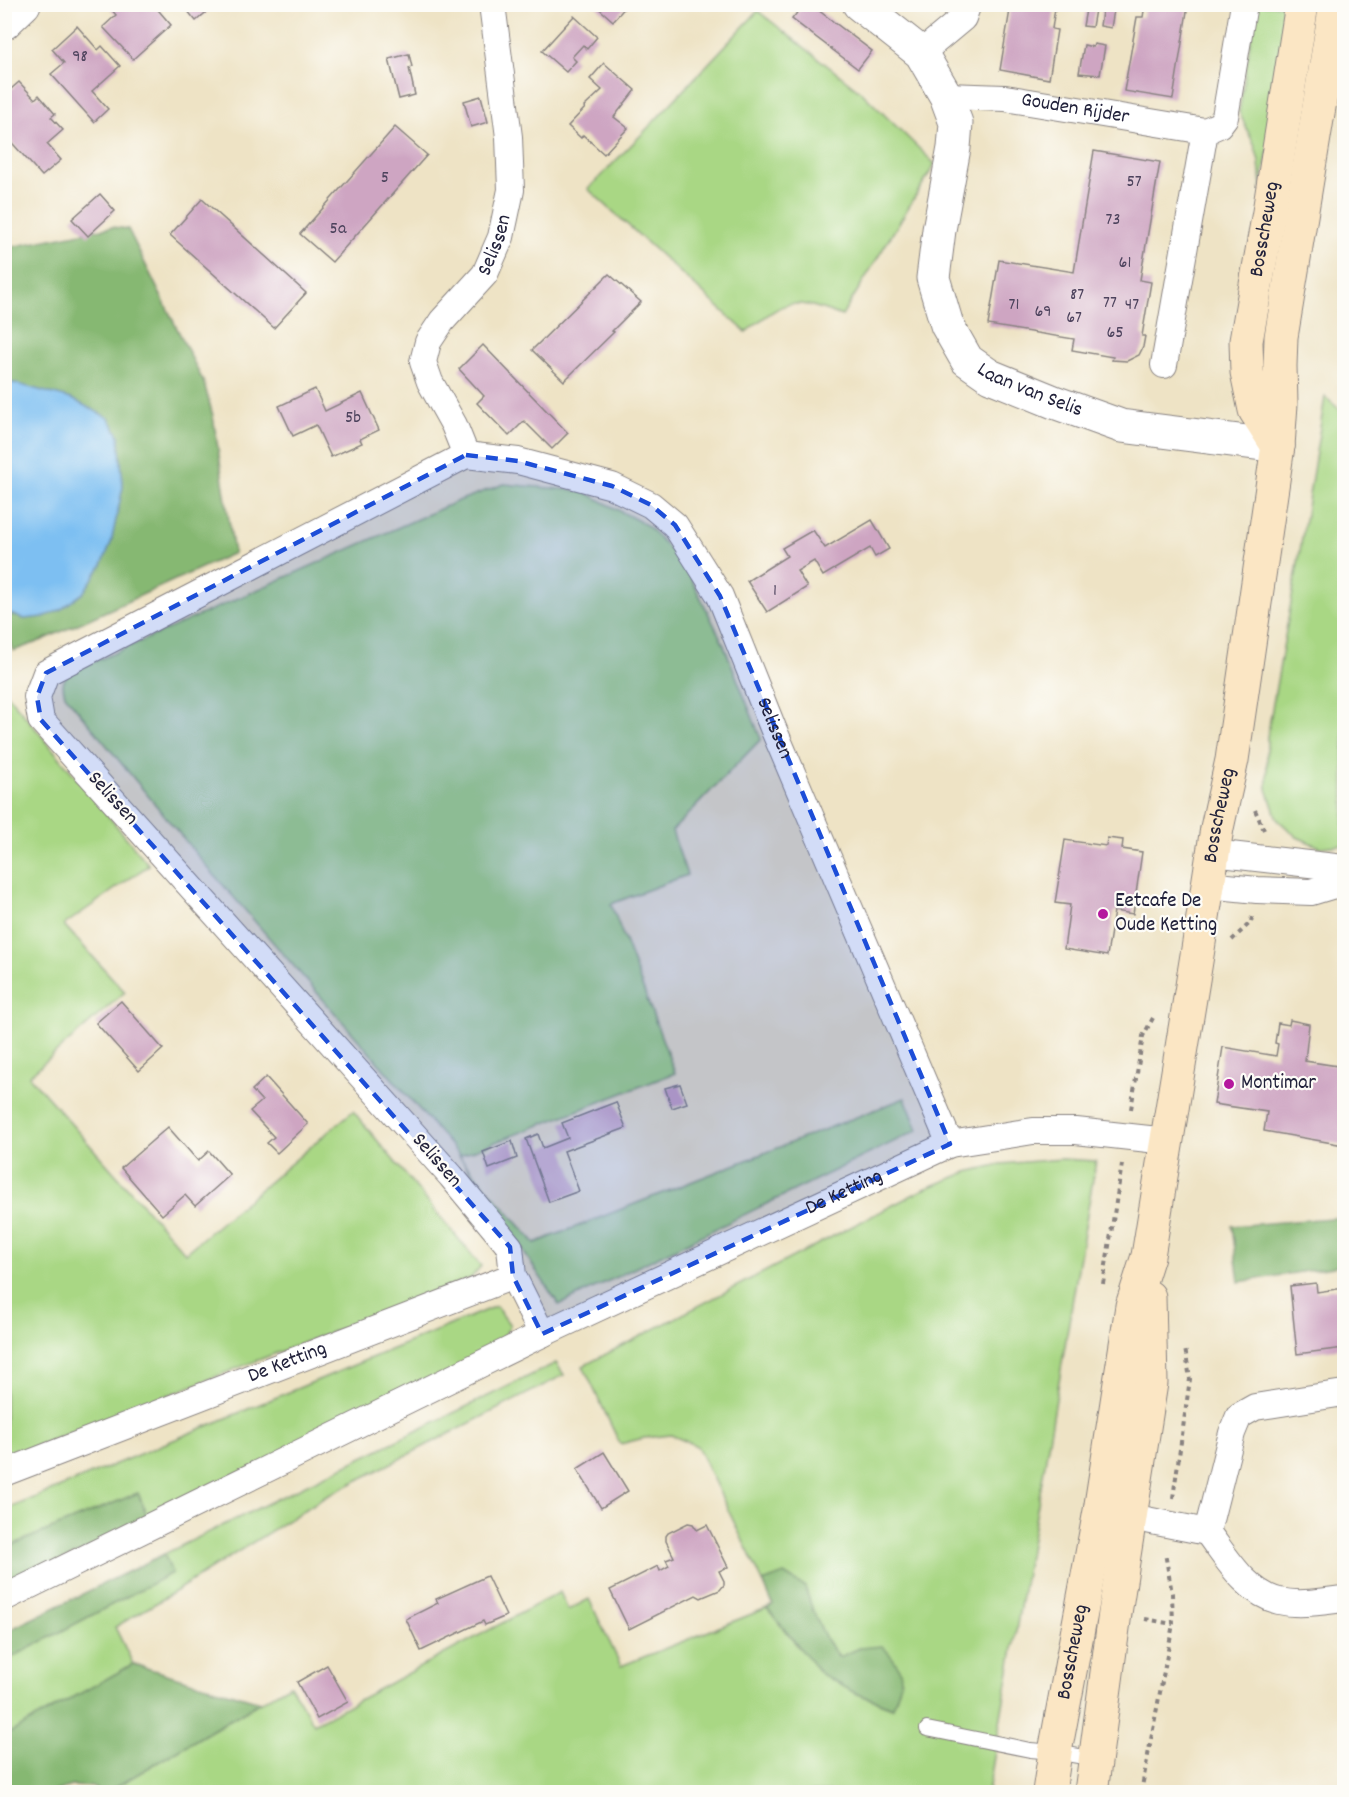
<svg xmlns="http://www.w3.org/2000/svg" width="1349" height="1797" viewBox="0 0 1349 1797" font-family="Dekko,sans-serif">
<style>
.green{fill:#a9d784;stroke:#667c60;stroke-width:1.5}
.forest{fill:#86b872;stroke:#546d56;stroke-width:1.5}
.water{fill:#7dbff2;stroke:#507096;stroke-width:1.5}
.building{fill:#cea5c2}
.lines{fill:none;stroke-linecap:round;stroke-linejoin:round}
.service-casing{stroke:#888280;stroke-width:16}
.minor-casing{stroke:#888280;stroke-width:28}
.tertiary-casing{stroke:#888280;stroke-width:35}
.secondary-casing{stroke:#888280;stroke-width:35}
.path{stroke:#888280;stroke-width:4;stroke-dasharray:4.5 4.5;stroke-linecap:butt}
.service{stroke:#fff;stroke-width:14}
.minor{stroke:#fff;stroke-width:26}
.tertiary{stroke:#fff;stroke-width:33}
.secondary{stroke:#fbe6c4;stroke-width:33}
.marked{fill:#1d4ed8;fill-opacity:0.2;stroke:#1d4ed8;stroke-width:4.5;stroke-dasharray:12 8;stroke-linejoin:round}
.poi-dot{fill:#b5179e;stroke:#fdfcf7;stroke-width:2}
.labels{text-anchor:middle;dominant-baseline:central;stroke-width:4.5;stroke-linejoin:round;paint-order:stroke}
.number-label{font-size:18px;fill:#4d435d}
.street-label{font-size:21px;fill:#22223b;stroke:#fdfcf7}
.poi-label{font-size:21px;fill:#22223b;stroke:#fdfcf7;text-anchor:start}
</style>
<rect width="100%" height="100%" fill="#fdfcf7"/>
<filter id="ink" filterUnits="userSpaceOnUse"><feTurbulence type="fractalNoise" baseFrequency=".0167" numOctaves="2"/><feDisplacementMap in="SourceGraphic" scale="12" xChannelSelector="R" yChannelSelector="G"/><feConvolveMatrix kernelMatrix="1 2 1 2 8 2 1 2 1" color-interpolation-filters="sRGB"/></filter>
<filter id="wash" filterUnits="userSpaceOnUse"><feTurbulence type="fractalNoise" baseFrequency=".008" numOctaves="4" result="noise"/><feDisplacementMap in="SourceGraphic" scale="24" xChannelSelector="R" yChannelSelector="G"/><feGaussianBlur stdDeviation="1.35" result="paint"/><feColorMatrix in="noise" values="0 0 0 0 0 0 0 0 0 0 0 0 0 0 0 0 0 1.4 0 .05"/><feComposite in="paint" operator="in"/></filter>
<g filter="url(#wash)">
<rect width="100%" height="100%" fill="#eee3c5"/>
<g class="green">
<polygon points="1256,5 1296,5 1261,188 1259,161 1255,147 1239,112"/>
<path d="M758,11L861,92L935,164L842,316C791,297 788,298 746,332L588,189L643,133Z"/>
<polygon points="1325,397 1344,413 1344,845 1320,847 1297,837 1277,819 1267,789 1267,737 1297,569"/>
<path d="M504,484L583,491L648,526L685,566L723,643L761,739L672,831L687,875L611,904L675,1073L459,1156L535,1243L905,1098L918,1130L559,1305L459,1155L202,861L65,695C62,685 62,681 69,673L458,501Z"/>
<polygon points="4,688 6,693 149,865 64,925 125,992 29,1076 185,1253 353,1111 481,1266 471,1278 5,1458"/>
<polygon points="1062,1159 1096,1161 1052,1423 988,1792 107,1792 290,1685 314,1724 560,1592 568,1610 589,1599 621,1666 767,1608 798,1647 853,1692 892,1707 860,1648 840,1657 827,1641 813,1611 805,1587 784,1575 763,1582 697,1446 671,1435 644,1438 620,1444 583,1366 922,1190 967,1172 1001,1164"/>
<polygon points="496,1306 510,1325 491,1363 149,1520 138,1493 5,1548 5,1510"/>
<polygon points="556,1363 564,1375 325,1497 158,1602 115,1627 133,1664 5,1736 5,1661 172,1573 164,1554"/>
</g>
<g class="forest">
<polygon points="112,227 128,229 204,383 213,416 234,553 43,640 13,651 5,628 5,612 24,619 14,383 5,382 5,248"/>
<polygon points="1344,1217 1344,1265 1239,1282 1232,1226"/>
<polygon points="138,1493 149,1520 5,1587 5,1548"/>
<polygon points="164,1554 172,1573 5,1661 5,1632"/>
<path d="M784,1574L805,1587L813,1611L827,1641L839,1657L860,1648L882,1646C906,1670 904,1677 893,1707L853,1692L820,1673L767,1608L773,1605L763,1582Z"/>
<polygon points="133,1664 260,1702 107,1792 101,1792 92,1787 71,1786 53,1792 5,1792 4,1736"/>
</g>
<polygon class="water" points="5,382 14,383 72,399 109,418 119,435 123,487 111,543 102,565 83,593 60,610 44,617 24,619 5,612"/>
<g id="blocks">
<g class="building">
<polygon points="107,4 153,4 171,25 133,59 103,27 116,15"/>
<polygon points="182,4 210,4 212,7 196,21"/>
<polygon points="594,4 628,4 613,21"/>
<polygon points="804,4 810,4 872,51 858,69 792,19"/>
<polygon points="1011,4 1061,4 1060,9 1055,8 1052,29 1057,30 1049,79 1000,70"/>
<polygon points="1087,4 1096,4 1092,27 1083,26"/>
<polygon points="1103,4 1115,4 1111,28 1100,26"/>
<polygon points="1145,5 1188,5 1173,99 1124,91 1137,17 1143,17"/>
<polygon points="574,16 597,37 587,49 583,45 572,57 576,61 566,72 542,51"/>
<polygon points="77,26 98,50 102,46 120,66 92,91 108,109 94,122 51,74 64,63 52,49"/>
<polygon points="1094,44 1105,46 1100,75 1079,73 1084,45 1093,47"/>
<polygon points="409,54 412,67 409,68 415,95 399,99 389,59"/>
<polygon points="604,63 635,90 614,117 628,128 604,154 583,135 581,138 568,126 585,108 584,107 602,90 590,79"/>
<polygon points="19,82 35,99 39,95 55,114 51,117 63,130 47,144 61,160 42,176 4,134 4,127 8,124 4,121 4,95"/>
<polygon points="481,96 488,122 471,127 464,101"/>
<polygon points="395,127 427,155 332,262 300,234"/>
<polygon points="1094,151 1160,162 1140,280 1151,282 1142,336 1145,336 1143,347 1139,355 1127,361 1112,360 1113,357 1072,350 1074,339 988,325 999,260 1074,272"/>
<polygon points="100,194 115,211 88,236 72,219"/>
<polygon points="202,199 306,293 274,328 170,235"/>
<polygon points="609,274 641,302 612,331 614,332 564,381 532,350"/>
<polygon points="483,345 568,433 552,449 524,421 509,436 477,403 484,396 459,369"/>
<polygon points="315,389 325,411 362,393 379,430 360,439 362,443 331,457 316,425 293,436 279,406"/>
<polygon points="872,520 889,549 875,557 870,548 823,576 814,561 797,571 807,587 767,612 747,581 787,556 782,548 813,530 825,548"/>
<polygon points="1107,838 1123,840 1122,849 1142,852 1133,914 1114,911 1107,956 1064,949 1070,905 1055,903 1065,840 1106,846"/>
<polygon points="121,1001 163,1049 139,1071 96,1023"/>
<polygon points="1290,1020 1309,1024 1305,1061 1344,1067 1344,1145 1264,1131 1267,1112 1214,1104 1223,1047 1276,1056 1278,1044 1275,1043 1278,1023 1289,1025"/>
<polygon points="266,1077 308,1124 277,1153 267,1143 274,1137 250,1111 262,1101 252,1090"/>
<polygon points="680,1084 687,1103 672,1108 665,1088"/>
<polygon points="616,1102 626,1128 564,1151 579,1191 549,1202 526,1139 538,1134 543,1148 568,1138 562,1123"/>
<polygon points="168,1127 198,1161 209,1151 230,1175 195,1206 185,1195 162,1215 121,1168"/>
<polygon points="512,1141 517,1158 489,1169 483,1152"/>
<polygon points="1316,1283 1317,1292 1344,1288 1344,1348 1297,1354 1290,1286"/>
<polygon points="604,1452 628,1491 601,1508 577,1469"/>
<polygon points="688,1523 693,1524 697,1530 707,1525 728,1567 719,1571 724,1581 724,1585 720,1590 703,1597 701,1598 696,1595 629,1629 610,1590 658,1566 660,1571 669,1566 666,1560 674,1557 666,1541 666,1536 668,1533"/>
<polygon points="487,1576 506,1616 485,1625 483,1621 421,1651 406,1619 438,1603 436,1599"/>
<polygon points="327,1665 348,1702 317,1719 297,1682"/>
</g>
</g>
</g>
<g filter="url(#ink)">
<use href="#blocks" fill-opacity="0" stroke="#888280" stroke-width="1.5"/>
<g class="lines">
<defs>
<polyline id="service" points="927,1729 1030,1750 1055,1752 1096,1759"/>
<g id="minor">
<polyline points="921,53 963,18 968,4"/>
<path id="s1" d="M946,96L1005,98L1205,131L1219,125L1225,117L1244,4"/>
<polyline points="1164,365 1205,131"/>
<path id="s2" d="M466,455L454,425L430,382L423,362L428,342L442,321L485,274L501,237L511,190L509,137L492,4"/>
<polyline points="1213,853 1344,868"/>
<polyline points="1208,885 1257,890 1311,892 1344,882"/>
<path id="s3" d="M542,1334L513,1276L510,1247L451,1176L41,720L37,697L46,673L466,455L518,461L612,486L651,505L675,525L720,596L773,728L950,1144"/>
<path id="s4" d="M4,1473L513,1276"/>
<polyline points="1111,1513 1207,1532 1232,1433 1239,1416 1255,1407 1344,1393"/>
<path d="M1207,1532C1226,1557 1246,1593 1279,1601C1300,1606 1324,1601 1344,1599"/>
<path id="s5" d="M4,1598L542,1334L950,1144L1033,1131H1076L1167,1141"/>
</g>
<g id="tertiary">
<path id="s6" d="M859,4L921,53L946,96L956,123L954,148L939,230L933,278L947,325L967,360L990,376L1054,402L1121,426L1278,446"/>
<polyline points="4,23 24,4"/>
</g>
<g id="secondary">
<path id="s7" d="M1278,446L1255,410L1247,372L1246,341L1269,212L1302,4"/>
<path id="s8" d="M1049,1792L1055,1752L1100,1511L1132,1306L1148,1256L1198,949L1217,828L1232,760L1278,446L1281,404L1280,366L1281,337L1336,4"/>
<polyline points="1091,1792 1115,1613 1151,1383 1149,1297"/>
</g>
</defs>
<use href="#service" class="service-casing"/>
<use href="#minor" class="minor-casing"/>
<use href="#tertiary" class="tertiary-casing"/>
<use href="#secondary" class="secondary-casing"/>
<g class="path">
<polyline points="1255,810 1264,830"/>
<polyline points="1232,940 1251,922 1252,917"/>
<polyline points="1131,1109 1143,1036 1153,1018"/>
<polyline points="1103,1284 1122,1164"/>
<polyline points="1173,1498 1190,1379 1185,1348"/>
<polyline points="1145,1619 1173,1624"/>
<polyline points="1141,1792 1173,1624 1172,1593 1165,1553"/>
</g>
<use href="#service" class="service"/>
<use href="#minor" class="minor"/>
<use href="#tertiary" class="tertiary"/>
<use href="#secondary" class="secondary"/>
</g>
</g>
<path class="marked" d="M466,455L518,461L612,486L651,505L675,525L720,596L950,1144L542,1334L513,1276L510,1247L41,720L37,697L46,673Z"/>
<g class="poi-dot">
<circle cx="1103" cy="914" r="6"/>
<circle cx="1229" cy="1084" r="6"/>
</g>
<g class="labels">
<g class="number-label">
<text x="80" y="57">98</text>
<text x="385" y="178">5</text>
<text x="1134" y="182">57</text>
<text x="1113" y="220">73</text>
<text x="338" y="229">5a</text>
<text x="1125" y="263">61</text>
<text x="1077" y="295">87</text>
<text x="1110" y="303">77</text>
<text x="1014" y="305">71</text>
<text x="1132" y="305">47</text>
<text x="1043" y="312">69</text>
<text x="1074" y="318">67</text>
<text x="1115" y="333">65</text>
<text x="353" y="418">5b</text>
<text x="775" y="591">1</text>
</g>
<g class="street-label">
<text stroke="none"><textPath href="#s1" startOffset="130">Gouden Rijder</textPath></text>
<text stroke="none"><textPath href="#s7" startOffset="226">Bosscheweg</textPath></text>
<text stroke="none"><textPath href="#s2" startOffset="243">Selissen</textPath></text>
<text stroke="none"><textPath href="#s6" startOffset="474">Laan van Selis</textPath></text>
<text stroke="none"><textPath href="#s3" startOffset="1773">Selissen</textPath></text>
<text transform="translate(112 799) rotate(48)">Selissen</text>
<text stroke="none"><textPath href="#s8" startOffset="992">Bosscheweg</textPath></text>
<text transform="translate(436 1161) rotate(49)">Selissen</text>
<text stroke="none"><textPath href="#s5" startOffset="933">De Ketting</textPath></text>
<text stroke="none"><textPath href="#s4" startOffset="304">De Ketting</textPath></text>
<text stroke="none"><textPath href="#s8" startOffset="142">Bosscheweg</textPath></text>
</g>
<g class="poi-label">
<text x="1115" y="902">Eetcafe De<tspan x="1115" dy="24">Oude Ketting</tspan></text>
<text x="1241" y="1084">Montimar</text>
</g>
</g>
<rect width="1349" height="1797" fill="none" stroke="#fdfcf7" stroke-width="24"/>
</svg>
